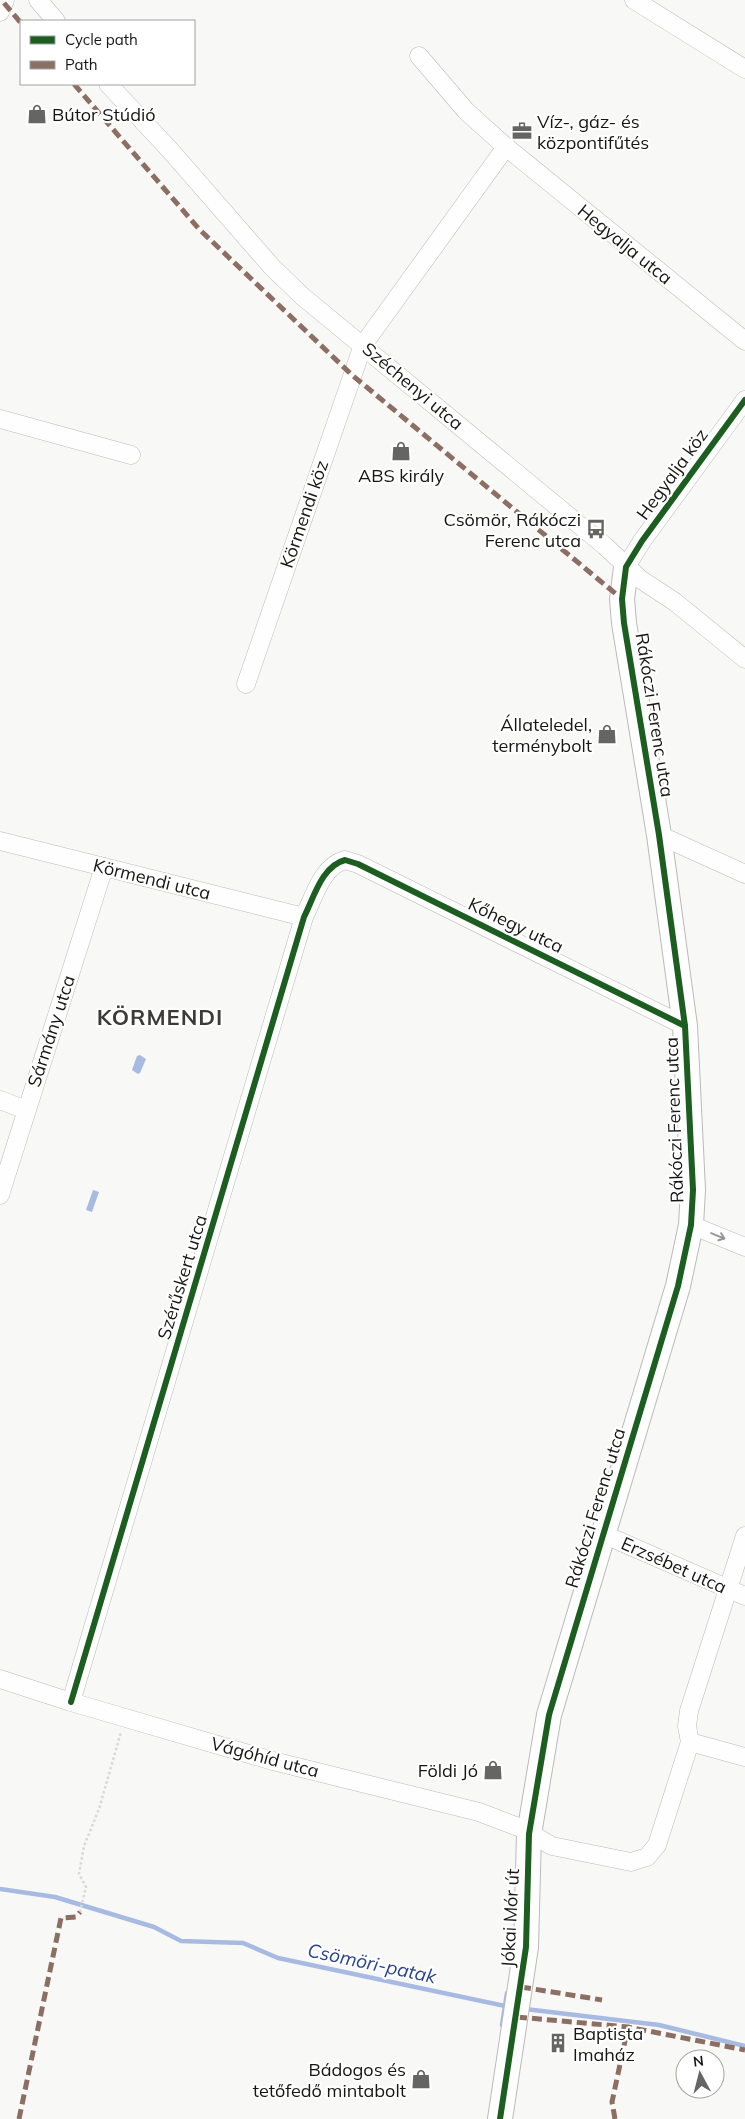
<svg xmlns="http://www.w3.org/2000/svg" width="745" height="2119" viewBox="0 0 745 2119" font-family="Mulish,sans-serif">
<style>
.water{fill:#a7bae2}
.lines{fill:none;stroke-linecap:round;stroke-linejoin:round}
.stream{stroke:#a7bae2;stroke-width:4.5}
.street-casing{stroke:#babab8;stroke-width:19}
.secondary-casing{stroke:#babab8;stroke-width:26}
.path{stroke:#d8d8d6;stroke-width:2.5;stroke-dasharray:2.5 2.5;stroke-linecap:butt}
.street{stroke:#fefefe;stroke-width:18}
.secondary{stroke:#fefefe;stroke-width:24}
.quiet{stroke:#8d6e63;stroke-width:5;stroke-dasharray:10 5;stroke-linecap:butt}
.cycleway-casing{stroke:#fff;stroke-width:9}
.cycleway{stroke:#1b5e20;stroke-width:6}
.oneway{stroke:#969695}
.labels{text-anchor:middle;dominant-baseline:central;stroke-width:4.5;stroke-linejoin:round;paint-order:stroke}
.poi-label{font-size:18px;fill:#161614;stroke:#fff;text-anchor:end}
.street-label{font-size:18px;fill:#161614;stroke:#fff}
.water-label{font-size:19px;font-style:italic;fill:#29458c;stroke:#fff}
.district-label{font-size:22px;font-weight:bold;letter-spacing:1px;fill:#3c3b38;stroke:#fff}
</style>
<rect width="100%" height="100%" fill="#f8f8f6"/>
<g class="water">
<polygon points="140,1055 146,1059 140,1073 138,1074 132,1070 137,1056"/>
<polygon points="93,1190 99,1192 92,1212 86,1210"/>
</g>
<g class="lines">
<g class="stream">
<polyline points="0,1889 55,1897 154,1927 181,1941 243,1943 278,1958 510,2007"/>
<polyline points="525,2009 659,2025 745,2046"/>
<polyline points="502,2025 507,1993"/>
</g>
<defs>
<g id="street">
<polyline points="38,0 56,21"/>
<polyline points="634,0 745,69"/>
<polyline points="0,12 5,0"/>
<polyline points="419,56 466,111 506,147"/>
<polyline points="108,84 169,149 272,267 302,296 605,546 640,579 675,602 745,659"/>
<polyline points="0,419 131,455"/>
<polyline points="626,567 642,541 745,400"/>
<polyline points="246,684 363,345 506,147 745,341"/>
<polyline points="659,835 745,874"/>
<polyline points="0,841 304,917"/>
<polyline points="0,1100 26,1110"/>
<polyline points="0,1195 104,867"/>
<polyline points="691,1225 745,1247"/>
<polyline points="603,1534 745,1596"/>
<polyline points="0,1679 71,1702 273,1761 479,1812 521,1828 552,1846 631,1862 647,1857 657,1845 690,1742 687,1726 689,1711 745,1536"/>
<path d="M71,1702L304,917C314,897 322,866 345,860L358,864L685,1026"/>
<polyline points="690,1742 745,1757"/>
</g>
<polyline id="secondary" points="500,2119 526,1947 529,1834 549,1715 678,1286 691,1225 693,1190 685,1026 659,835 624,623 622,599 626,567"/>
</defs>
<use href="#street" class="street-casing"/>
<use href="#secondary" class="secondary-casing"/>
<polyline class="path" points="80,1912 86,1887 79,1874 84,1846 99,1809 121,1732"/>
<use href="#street" class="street"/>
<use href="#secondary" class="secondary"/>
<g class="quiet">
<polyline points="4,3 21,23"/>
<polyline points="74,84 199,229 352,375 622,599"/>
<polyline points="521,1987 602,2000"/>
<polyline points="517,2017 628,2027 745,2050"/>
<polyline points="19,2119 61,1918 76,1917 80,1912"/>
<polyline points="615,2119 612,2102 628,2027"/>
</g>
<defs>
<g id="cycleway">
<path d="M71,1702L304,917C314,897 322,866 345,860L358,864L685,1026"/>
<polyline points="500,2119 526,1947 529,1834 549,1715 678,1286 691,1225 693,1190 685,1026 659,835 624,623 622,599 626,567 642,541 745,400"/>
</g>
</defs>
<use href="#cycleway" class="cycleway-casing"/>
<use href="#cycleway" class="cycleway"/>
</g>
<defs><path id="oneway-shaft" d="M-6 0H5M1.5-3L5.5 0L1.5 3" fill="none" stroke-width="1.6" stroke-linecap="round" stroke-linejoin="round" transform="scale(1.25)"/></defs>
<use class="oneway" href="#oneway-shaft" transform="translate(718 1236) rotate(22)"/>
<defs>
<symbol id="shop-bare" viewBox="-9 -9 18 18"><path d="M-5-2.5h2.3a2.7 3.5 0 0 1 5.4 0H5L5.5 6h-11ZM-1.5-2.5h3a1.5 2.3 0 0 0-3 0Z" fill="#656563" stroke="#fff" stroke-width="2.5" paint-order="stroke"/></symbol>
<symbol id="office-bare" viewBox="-9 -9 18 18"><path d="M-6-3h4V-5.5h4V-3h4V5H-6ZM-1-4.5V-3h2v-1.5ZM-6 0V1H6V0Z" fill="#656563" stroke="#fff" stroke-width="2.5" paint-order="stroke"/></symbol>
<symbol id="bus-bare" viewBox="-9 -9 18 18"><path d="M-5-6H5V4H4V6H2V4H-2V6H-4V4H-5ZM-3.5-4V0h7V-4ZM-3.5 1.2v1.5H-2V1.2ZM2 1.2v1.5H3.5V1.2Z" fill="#656563" stroke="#fff" stroke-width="2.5" paint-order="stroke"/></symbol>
<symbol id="building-bare" viewBox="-9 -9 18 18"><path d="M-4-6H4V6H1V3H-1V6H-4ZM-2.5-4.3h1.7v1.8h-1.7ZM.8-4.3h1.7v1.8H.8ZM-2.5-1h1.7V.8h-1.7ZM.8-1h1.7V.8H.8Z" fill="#656563" stroke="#fff" stroke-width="2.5" paint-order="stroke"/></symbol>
</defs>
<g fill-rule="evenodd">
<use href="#shop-bare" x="23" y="100" width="28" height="28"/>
<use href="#office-bare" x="508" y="117" width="28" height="28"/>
<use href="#shop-bare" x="387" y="437" width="28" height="28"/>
<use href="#bus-bare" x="582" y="515" width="28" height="28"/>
<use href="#shop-bare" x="593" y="720" width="28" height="28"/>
<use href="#shop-bare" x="479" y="1756" width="28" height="28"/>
<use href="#building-bare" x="544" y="2029" width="28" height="28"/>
<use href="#shop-bare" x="407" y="2065" width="28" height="28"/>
</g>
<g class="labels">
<g class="poi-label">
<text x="52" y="114" text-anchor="start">Bútor Stúdió</text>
<text x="537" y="121" text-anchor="start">Víz-, gáz- és<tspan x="537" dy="21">központifűtés</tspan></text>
<text x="401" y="475" text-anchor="middle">ABS király</text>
<text x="581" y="519">Csömör, Rákóczi<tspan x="581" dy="21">Ferenc utca</tspan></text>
<text x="592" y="724">Állateledel,<tspan x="592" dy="21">terménybolt</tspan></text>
<text x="478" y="1770">Földi Jó</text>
<text x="573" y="2033" text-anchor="start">Baptista<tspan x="573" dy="21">Imaház</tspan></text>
<text x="406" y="2069">Bádogos és<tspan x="406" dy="21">tetőfedő mintabolt</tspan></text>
</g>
<g class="street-label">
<text transform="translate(625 244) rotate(39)">Hegyalja utca</text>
<text transform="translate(413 386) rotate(40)">Széchenyi utca</text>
<text transform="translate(672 474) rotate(-54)">Hegyalja köz</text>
<text transform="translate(304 514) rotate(-71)">Körmendi köz</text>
<text transform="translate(655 715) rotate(81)">Rákóczi Ferenc utca</text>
<text transform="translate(152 879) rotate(14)">Körmendi utca</text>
<text transform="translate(516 925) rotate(26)">Kőhegy utca</text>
<text transform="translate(51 1031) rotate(-72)">Sármány utca</text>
<text transform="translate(674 1120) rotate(-92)">Rákóczi Ferenc utca</text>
<text transform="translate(182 1277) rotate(-73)">Szérűskert utca</text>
<text transform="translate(595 1508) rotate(-73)">Rákóczi Ferenc utca</text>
<text transform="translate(674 1565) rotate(24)">Erzsébet utca</text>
<text transform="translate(265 1757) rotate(15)">Vágóhíd utca</text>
<text transform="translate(510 1918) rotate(-87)">Jókai Mór út</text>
</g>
<g class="water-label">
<text transform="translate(372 1963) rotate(12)">Csömöri-patak</text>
</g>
<g class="district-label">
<text x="160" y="1017">KÖRMENDI</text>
</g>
</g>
<rect x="20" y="20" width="175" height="65" fill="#ffffff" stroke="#a2a2a1"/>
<rect x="30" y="36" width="25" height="8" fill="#1b5e20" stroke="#a2a2a1"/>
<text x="65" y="45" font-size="15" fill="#161614">Cycle path</text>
<rect x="30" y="61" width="25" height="8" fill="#8d6e63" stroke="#a2a2a1"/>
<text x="65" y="70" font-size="15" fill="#161614">Path</text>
<g transform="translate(700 2074) rotate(353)"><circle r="24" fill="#ffffff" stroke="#a2a2a1"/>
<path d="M0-4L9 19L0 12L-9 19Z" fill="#656563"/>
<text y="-8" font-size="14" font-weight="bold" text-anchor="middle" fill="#161614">N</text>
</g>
</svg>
